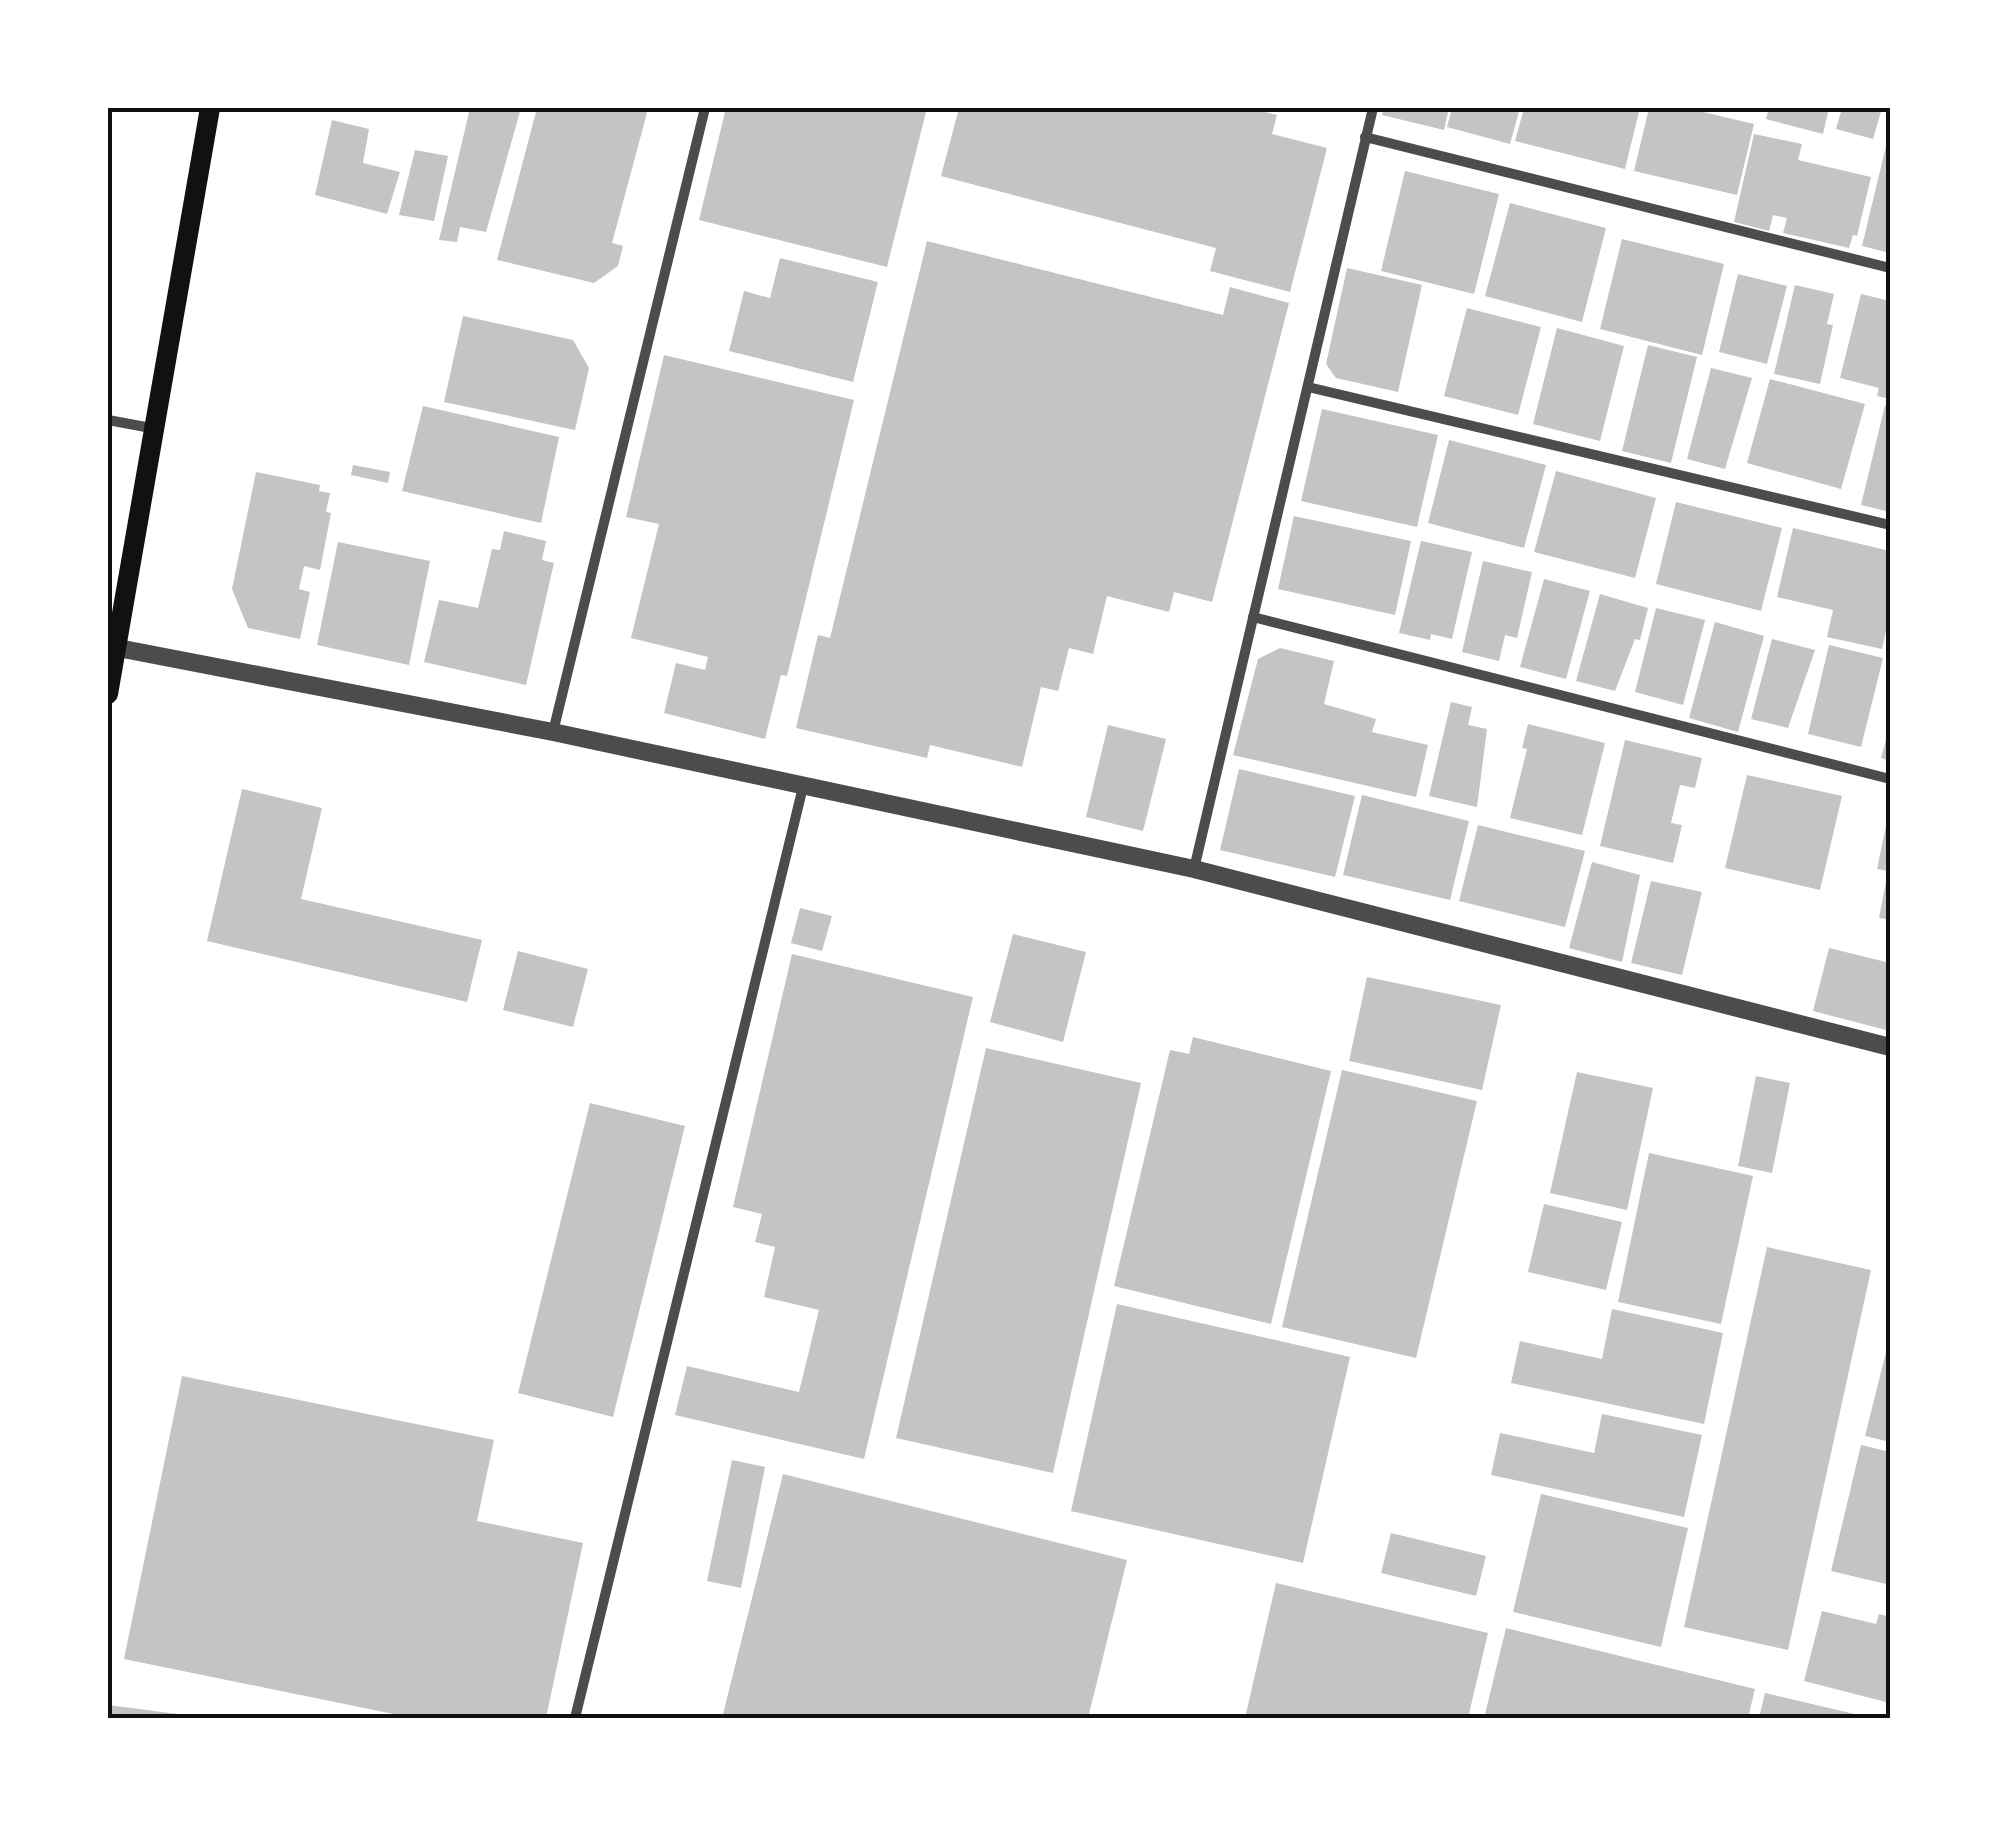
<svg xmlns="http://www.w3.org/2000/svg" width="1998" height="1826" viewBox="0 0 1998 1826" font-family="Karla,sans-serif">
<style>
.building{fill:#c4c4c4}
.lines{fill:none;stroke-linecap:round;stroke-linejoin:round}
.minor{stroke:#4c4c4c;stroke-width:10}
.tertiary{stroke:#4c4c4c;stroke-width:18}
.secondary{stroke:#111;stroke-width:20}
.neatline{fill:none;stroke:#111;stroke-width:4}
</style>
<rect width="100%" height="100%" fill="#fff"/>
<g class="building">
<polygon points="470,108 521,108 486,232 460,227 457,242 439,240"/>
<polygon points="537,108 648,109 612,243 623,246 618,266 594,283 497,260"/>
<polygon points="726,108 927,108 887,267 699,220"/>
<polygon points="959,108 1249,108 1277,115 1272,134 1327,148 1290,292 1210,271 1216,248 941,176"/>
<polygon points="1384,108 1449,108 1444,130 1382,115"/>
<polygon points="1452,108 1520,108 1510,144 1447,127"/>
<polygon points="1524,108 1640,108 1625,169 1515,141"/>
<polygon points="1649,108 1686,108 1754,124 1737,195 1634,171"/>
<polygon points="1769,108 1829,108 1823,134 1766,119"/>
<polygon points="1842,108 1882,108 1873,139 1836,129"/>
<polygon points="332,120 369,129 363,163 400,172 387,214 315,195"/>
<polygon points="1754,134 1802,144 1798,160 1871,177 1857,236 1853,235 1849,248 1783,233 1787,218 1773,215 1769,231 1734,222"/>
<polygon points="1886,146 1890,147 1890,253 1862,246"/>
<polygon points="415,150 448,156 434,221 399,215"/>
<polygon points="1405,171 1499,194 1474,294 1381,271"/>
<polygon points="1510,203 1606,228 1582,322 1485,296"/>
<polygon points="1622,239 1724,264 1702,355 1600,329"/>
<polygon points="927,241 1223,315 1230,287 1289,303 1212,602 1174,592 1169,612 1107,596 1093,654 1069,648 1058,691 1041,687 1022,767 930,745 927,758 796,728 818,635 830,638"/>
<polygon points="780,258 878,282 853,382 729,351 744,291 770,298"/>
<polygon points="1347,268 1422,285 1398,392 1336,378 1326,364"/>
<polygon points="1738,274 1787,286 1767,364 1719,352"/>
<polygon points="1795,285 1834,294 1827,324 1833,325 1820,384 1774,374"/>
<polygon points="1861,294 1890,301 1890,399 1877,396 1879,388 1840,378"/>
<polygon points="1467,308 1541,327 1518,415 1444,396"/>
<polygon points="463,316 573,340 589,368 575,430 444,402"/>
<polygon points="1557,328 1624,346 1600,441 1533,424"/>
<polygon points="1648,345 1697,357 1671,463 1622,451"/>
<polygon points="664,355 854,400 787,676 781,675 765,739 664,713 676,663 705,670 708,657 631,638 659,524 626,517"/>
<polygon points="1711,368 1752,378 1725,469 1687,459"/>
<polygon points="1770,379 1865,404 1841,489 1747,463"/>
<polygon points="1885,405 1890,406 1890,512 1861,505"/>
<polygon points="423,406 559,437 541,523 402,491"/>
<polygon points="1322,409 1438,435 1417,527 1301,501"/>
<polygon points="1449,440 1546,465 1524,548 1428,523"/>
<polygon points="353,465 390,472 388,483 351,475"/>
<polygon points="1556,471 1656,498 1635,578 1534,552"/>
<polygon points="256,472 320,485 319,491 330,493 326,512 331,513 320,570 304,566 299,589 310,592 300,639 248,628 232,589"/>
<polygon points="1676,502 1782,528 1761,611 1656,584"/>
<polygon points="1294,516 1411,541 1395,615 1278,589"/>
<polygon points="1793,528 1890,551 1890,613 1882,649 1827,637 1833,610 1777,597"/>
<polygon points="504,531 546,541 542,560 554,563 526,685 424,662 439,600 478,608 492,549 500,550"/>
<polygon points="1421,541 1472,552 1452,639 1431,634 1430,640 1399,633"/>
<polygon points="338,542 430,561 409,665 317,645"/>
<polygon points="1483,561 1532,572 1517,638 1505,635 1499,661 1462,652"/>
<polygon points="1544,579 1590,591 1566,679 1520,667"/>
<polygon points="1600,594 1648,608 1640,640 1635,639 1615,691 1576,681"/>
<polygon points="1656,608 1705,620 1683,705 1635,692"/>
<polygon points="1715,622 1764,636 1738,732 1689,718"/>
<polygon points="1772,639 1815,650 1788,728 1751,719"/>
<polygon points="1829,645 1883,658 1861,747 1808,734"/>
<polygon points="1280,648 1334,661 1324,704 1376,719 1372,732 1428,745 1416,797 1233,755 1258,659"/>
<polygon points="1451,702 1472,707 1468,725 1487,729 1477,807 1429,796"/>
<polygon points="1528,724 1605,743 1582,835 1510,818 1527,749 1522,748"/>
<polygon points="1108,725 1166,739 1143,831 1086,817"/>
<polygon points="1890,725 1890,761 1881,758"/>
<polygon points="1625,740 1702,758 1695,788 1680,785 1671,823 1682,825 1673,863 1600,846"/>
<polygon points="1239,769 1355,796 1335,877 1220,850"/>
<polygon points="1747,775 1842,796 1820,890 1725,868"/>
<polygon points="242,789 322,808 301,899 482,940 467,1002 207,941"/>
<polygon points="1362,795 1469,821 1450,900 1343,875"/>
<polygon points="1889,811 1890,811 1890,920 1879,918 1888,871 1877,869"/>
<polygon points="1478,825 1585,851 1565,927 1459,901"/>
<polygon points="1592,862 1640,875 1622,962 1569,948"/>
<polygon points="1651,881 1702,892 1682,975 1631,963"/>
<polygon points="800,908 832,916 822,951 791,943"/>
<polygon points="1013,934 1086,952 1063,1042 990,1022"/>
<polygon points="1829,948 1890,963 1890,1031 1813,1011"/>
<polygon points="518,951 588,969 573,1027 503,1010"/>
<polygon points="792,954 973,997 864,1459 675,1415 687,1366 799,1392 819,1310 764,1297 775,1247 755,1242 762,1214 733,1207"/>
<polygon points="1367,977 1501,1005 1482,1090 1349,1061"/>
<polygon points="1193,1037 1331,1071 1271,1324 1114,1286 1170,1050 1189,1054"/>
<polygon points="986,1048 1141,1083 1053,1473 896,1438"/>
<polygon points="1342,1070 1477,1101 1416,1358 1282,1327"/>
<polygon points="1577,1072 1653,1088 1627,1210 1550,1193"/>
<polygon points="1756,1076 1790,1083 1772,1173 1738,1166"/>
<polygon points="590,1103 685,1126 613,1417 518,1393"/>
<polygon points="1649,1153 1753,1176 1721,1324 1618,1302"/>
<polygon points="1544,1204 1622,1222 1606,1290 1528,1272"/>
<polygon points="1767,1247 1871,1270 1788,1650 1684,1627"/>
<polygon points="1117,1304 1350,1357 1303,1563 1071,1511"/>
<polygon points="1612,1309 1723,1333 1704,1424 1511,1383 1520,1341 1602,1359"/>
<polygon points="1890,1336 1890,1442 1865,1436"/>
<polygon points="182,1376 494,1440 477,1521 583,1543 546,1718 413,1718 124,1659"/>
<polygon points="1602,1414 1702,1435 1684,1517 1491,1475 1500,1433 1594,1453"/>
<polygon points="1861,1445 1890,1452 1890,1585 1831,1571"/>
<polygon points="732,1460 765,1467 741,1588 707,1581"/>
<polygon points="783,1474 1127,1560 1088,1718 722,1718"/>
<polygon points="1541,1494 1688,1528 1661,1647 1513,1612"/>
<polygon points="1391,1533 1486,1556 1476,1596 1381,1573"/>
<polygon points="1276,1583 1488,1633 1468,1718 1245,1718"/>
<polygon points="1822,1611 1876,1624 1879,1614 1890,1617 1890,1703 1804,1681"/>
<polygon points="1506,1628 1755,1689 1748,1718 1484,1718"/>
<polygon points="1765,1693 1867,1717 1867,1718 1759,1718"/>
<polygon points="108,1705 193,1716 193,1718 108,1718"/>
</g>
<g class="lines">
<g class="minor">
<polyline points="1365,137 1890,268"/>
<polyline points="1308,387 1890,525"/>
<polyline points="108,420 151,428"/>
<polyline points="1253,617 1890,779"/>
<polyline points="553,732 705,108"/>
<polyline points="1194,869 1373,108"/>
<polyline points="575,1718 803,787"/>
</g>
<polyline class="tertiary" points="118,648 553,732 1194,869 1890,1047"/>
<polyline class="secondary" points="108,694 210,108"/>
</g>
<rect width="1998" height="1826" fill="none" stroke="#ffffff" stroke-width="220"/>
<rect x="110" y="110" width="1778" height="1606" class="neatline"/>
</svg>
